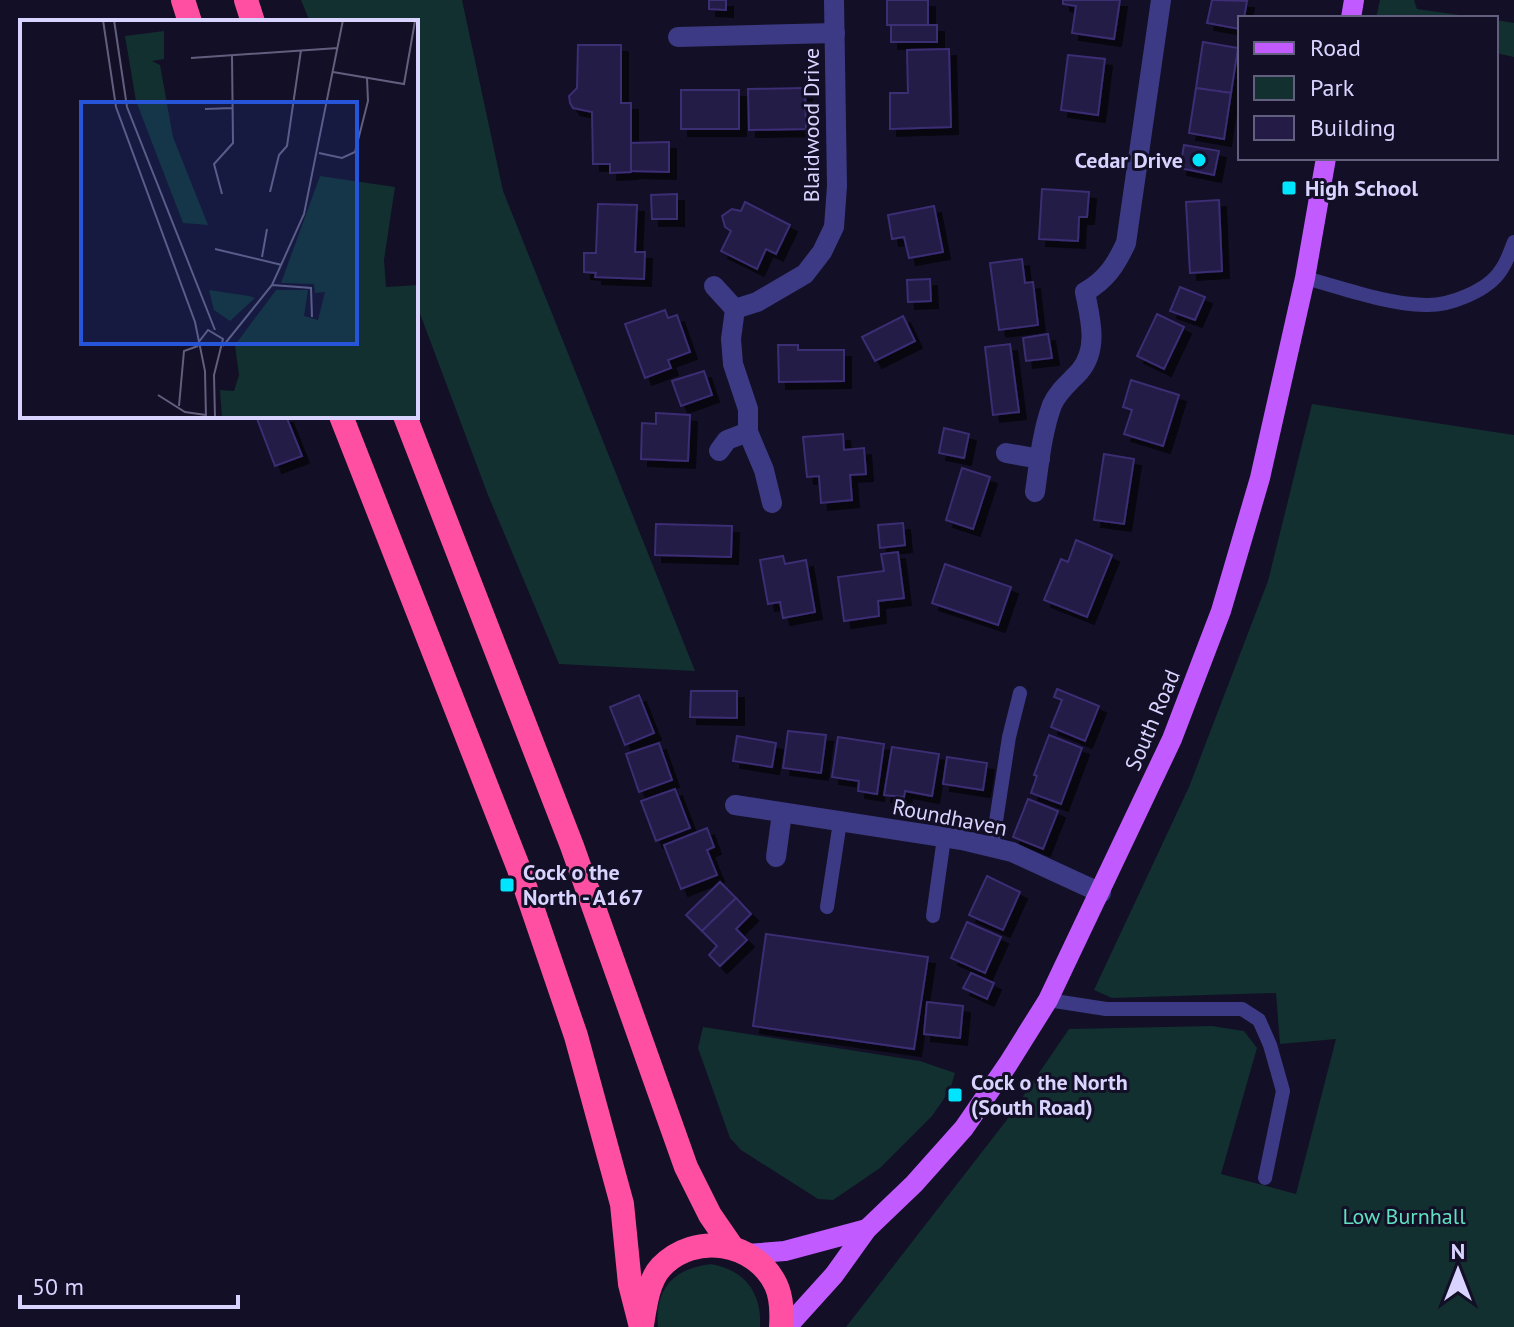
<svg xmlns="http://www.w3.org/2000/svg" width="1514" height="1327" viewBox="0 0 1514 1327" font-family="'PT Sans',sans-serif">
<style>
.green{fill:#12302f}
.building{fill:#241b47;stroke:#3b2d73;stroke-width:2;filter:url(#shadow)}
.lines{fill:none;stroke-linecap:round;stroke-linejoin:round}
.lane{stroke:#3d3a85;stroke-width:14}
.street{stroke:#3d3a85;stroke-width:20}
.primary{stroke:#c25bff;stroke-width:20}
.highway{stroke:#ff4fa3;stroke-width:24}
.poi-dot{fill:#00e5ff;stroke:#130f26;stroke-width:3}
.labels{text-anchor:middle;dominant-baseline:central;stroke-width:6;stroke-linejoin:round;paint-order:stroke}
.street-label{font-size:22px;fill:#d9d4ff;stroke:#130f26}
.poi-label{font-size:22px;font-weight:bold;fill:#d9d4ff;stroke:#130f26;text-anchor:start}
.park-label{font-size:22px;fill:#5fe0c0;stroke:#130f26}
.inset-road{fill:none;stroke:#625e7d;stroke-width:2}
.view{fill:#2655da;fill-opacity:0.15;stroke:#2655da;stroke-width:4}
.inset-edge{fill:none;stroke:#d9d4ff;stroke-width:4}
</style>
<defs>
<filter id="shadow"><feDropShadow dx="7" dy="7" stdDeviation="0" flood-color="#0009"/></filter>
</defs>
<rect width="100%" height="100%" fill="#130f26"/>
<g class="green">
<polygon points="301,0 462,0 503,191 695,671 559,664 488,495 416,303 416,22 310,22"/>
<polygon points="1380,0 1414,0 1417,9 1481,18 1376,18"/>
<polygon points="1496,20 1514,23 1514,57 1496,53"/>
<polygon points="1312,404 1514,435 1514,1327 846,1327 1006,1121 1069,1029 1212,1026 1244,1031 1257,1048 1221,1174 1296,1194 1336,1039 1280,1044 1276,993 1112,998 1094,990 1189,787 1268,581"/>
<polygon points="703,1027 920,1061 955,1073 950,1090 932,1116 880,1168 833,1200 818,1199 741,1150 730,1138 698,1048"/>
<path d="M711,1264C745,1270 762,1293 760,1327H658C654,1289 674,1268 711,1264Z"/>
</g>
<g class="building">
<polygon points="709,0 726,0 726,10 709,9"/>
<rect x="887" y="0" width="41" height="25"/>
<polygon points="1063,0 1120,0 1114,39 1072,33 1076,6 1063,4"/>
<polygon points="1212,0 1247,1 1244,18 1240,18 1240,29 1207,23"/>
<rect x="891" y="25" width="46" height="17"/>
<polygon points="1203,42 1238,48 1231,93 1196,88"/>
<polygon points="578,45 621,45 621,103 631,103 631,172 610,173 610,164 593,164 592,112 573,108 570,103 569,96 577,88"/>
<polygon points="949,49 951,127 890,129 890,93 908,93 907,50"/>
<polygon points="1068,55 1105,59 1098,115 1061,110"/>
<polygon points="805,88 806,129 749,130 748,89"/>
<polygon points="1196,88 1231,93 1224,139 1189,133"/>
<rect x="681" y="90" width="58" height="39"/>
<polygon points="669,142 669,172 631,171 631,143"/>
<polygon points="1184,145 1219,151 1214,175 1180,168"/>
<polygon points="1042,189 1089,192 1087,217 1079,217 1078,241 1039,239"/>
<polygon points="677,194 677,219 652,219 651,195"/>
<polygon points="1219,200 1222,271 1190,273 1186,202"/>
<polygon points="745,202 790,225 776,254 766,249 757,269 721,251 731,231 725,227 722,216 732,209 741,211"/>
<polygon points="598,204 637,205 635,252 645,252 644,279 595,277 596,273 584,272 584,253 596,253"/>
<polygon points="934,206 943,252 909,258 904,237 892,239 888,215"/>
<polygon points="1022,259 1025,283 1033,282 1038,325 999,330 990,263"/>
<polygon points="930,279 931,301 908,302 907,280"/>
<polygon points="1180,287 1205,297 1195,320 1170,311"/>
<polygon points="665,310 668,318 677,315 690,352 668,360 671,368 645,378 625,324"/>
<polygon points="1157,314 1184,327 1164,369 1137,356"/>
<polygon points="903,316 915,341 875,361 862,337"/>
<polygon points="1048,334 1052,358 1026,361 1023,338"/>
<polygon points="1010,344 1019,412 993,415 985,347"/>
<polygon points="778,345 798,345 798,350 844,350 844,381 779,382"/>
<polygon points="704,371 712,395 681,406 672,381"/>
<polygon points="1131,380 1179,395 1163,446 1124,434 1132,410 1123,407"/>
<polygon points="656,413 690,415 688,461 641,459 642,423 656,424"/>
<polygon points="256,416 286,416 302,456 275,466"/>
<polygon points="944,428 969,434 964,458 939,453"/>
<polygon points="843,434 844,450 864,448 866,474 850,475 852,500 821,503 819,476 807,477 803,437"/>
<polygon points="1104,454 1134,459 1124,524 1094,520"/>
<polygon points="962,468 990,477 973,529 946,520"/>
<polygon points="903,523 905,545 880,548 878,525"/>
<polygon points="656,524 732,526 731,557 655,555"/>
<polygon points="1076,540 1112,555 1087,617 1044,600 1061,559 1068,562"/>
<polygon points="898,552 904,598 878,601 879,616 844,621 838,577 884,571 881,554"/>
<polygon points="783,556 785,564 806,560 815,612 783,618 780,602 768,604 760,560"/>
<polygon points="945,564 1011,587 998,625 932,603"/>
<polygon points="1057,689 1099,706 1085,741 1051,727 1062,700 1054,697"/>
<polygon points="691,691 737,691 737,718 690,717"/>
<polygon points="639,695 654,733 625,745 610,707"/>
<polygon points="788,731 826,735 821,773 783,768"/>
<polygon points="1049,735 1082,748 1061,804 1031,793 1037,776 1034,775"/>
<polygon points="737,736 776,743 772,767 733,761"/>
<polygon points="838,737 884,744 877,794 858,791 859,781 832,777"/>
<polygon points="659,743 672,780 639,792 626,754"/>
<polygon points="892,747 939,754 932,796 905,791 904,797 884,795"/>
<polygon points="947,757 987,763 983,790 943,784"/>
<polygon points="675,789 690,828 656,841 641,801"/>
<polygon points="1028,799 1058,811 1043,849 1013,837"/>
<polygon points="707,828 714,847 707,850 717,875 681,889 664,845"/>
<polygon points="987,876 1020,892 1003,930 969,915"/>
<polygon points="720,882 736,898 702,931 686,915"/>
<polygon points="736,898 751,914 736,929 747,940 720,966 709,955 717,946 702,931"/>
<polygon points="967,922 1001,937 985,973 951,958"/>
<polygon points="766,934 928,957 914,1049 753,1026"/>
<polygon points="971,973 994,983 987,999 963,988"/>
<polygon points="927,1002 963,1006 960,1038 924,1034"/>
</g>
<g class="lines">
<g class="lane">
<path d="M1305,278C1343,288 1385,304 1425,305C1449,306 1488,291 1501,270C1507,262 1510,252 1514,242"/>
<polyline points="992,847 1009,737 1020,693"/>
<polyline points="827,907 840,822"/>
<polyline points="933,916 944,838"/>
<polyline points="1048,1000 1106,1009 1242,1009 1259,1020 1270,1045 1283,1091 1265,1178"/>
</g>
<g class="street">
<polyline points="678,37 835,33"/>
<polyline points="714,286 735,309"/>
<polyline points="719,451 727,440 748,432"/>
<polyline points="1006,453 1040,459"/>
<path d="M1035,492C1039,464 1042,432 1052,405C1058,391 1070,382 1080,371C1099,348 1090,318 1085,292C1106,280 1116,265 1126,243L1161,0"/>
<polyline points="772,503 764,470 748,432 748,409 733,364 731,339 735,309 757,302 805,274 822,252 834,227 837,186 834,0"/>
<polyline points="735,805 962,840 1012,852 1101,893"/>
<polyline points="776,857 782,813"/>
</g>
<g class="primary">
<polyline points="1351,18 1354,0"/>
<polyline points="747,1254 785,1251 867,1229"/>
<polyline points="787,1327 834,1275 867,1229 914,1184 964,1128 1008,1064 1048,1000 1172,739 1221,611 1260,478 1305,278 1326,158"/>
</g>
<g class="highway">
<polyline points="183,0 190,22"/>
<polyline points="246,0 253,22"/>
<polyline points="341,416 519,869 576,1036 622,1204 630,1284 641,1327"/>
<polyline points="405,416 572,846 686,1167 710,1215 732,1247"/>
<path d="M642,1325C645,1306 648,1281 661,1267C694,1232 755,1241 776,1285C782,1298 782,1312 781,1327"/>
</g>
</g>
<g class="poi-dot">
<circle cx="1199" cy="160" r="8"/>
<rect x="1281" y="180" width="16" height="16" rx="4"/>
<rect x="499" y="877" width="16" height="16" rx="4"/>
<rect x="947" y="1087" width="16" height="16" rx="4"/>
</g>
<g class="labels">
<g class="street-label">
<text transform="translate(811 125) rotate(-90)">Blaidwood Drive</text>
<text transform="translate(1152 720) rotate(-67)">South Road</text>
<text transform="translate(950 817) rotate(11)">Roundhaven</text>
</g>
<g class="poi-label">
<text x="1183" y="160" text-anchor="end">Cedar Drive</text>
<text x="1305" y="188">High School</text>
<text x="523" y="872">Cock o the<tspan x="523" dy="25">North - A167</tspan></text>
<text x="971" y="1082">Cock o the North<tspan x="971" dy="25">(South Road)</tspan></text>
</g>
<g class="park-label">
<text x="1404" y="1216">Low Burnhall</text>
</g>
</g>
<g transform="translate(20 20)">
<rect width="398" height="398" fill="#130f26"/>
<path d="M144,11V39L132,41L140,45L153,117L188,205L163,203L116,81L105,16ZM300,156L375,167L364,240L366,267L398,265V398H202L200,370L214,371L219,355L215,325L256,270H288L284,296L298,300L305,272L295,273L294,264L261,263ZM189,270L229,276L235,278L210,301L194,290Z" fill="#12302f"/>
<path class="inset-road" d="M83,0L96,87L175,302L185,351L186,398M94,0L107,87L195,310M171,38L318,28M313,52L384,64L395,1M185,89L213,88M299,133L322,138L335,132L348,81L347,58M250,172L259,135L267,126L281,30M202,174L194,144L213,123L212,36M195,229L262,245M242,237L247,209M252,265L291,268L292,297M178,323L188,310L203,319L194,355L195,398M203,326L252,265L284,194L323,0M138,375L165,392L186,395M159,386L164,331L178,326"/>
<path class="view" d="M61,82H337V324H61Z"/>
<rect width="398" height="398" class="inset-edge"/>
</g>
<rect x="1238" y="16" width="260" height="144" fill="#130f26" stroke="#625e7d" stroke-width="2"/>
<rect x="1254" y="42" width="40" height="12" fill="#c25bff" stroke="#625e7d" stroke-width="2"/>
<text x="1310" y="56" font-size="24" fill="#d9d4ff">Road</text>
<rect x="1254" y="76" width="40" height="24" fill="#12302f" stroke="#625e7d" stroke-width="2"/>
<text x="1310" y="96" font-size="24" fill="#d9d4ff">Park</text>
<rect x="1254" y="116" width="40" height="24" fill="#241b47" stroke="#625e7d" stroke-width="2"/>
<text x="1310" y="136" font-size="24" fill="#d9d4ff">Building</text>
<g transform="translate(1458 1271)" stroke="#130f26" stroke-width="6" paint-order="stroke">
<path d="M0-6L14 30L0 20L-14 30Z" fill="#d9d4ff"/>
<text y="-12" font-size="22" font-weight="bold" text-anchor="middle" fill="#d9d4ff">N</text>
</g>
<path d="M20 1295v12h218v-12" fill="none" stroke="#d9d4ff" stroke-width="4"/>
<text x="32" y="1295" font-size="24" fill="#d9d4ff" stroke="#130f26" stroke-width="6" paint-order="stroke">50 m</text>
</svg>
